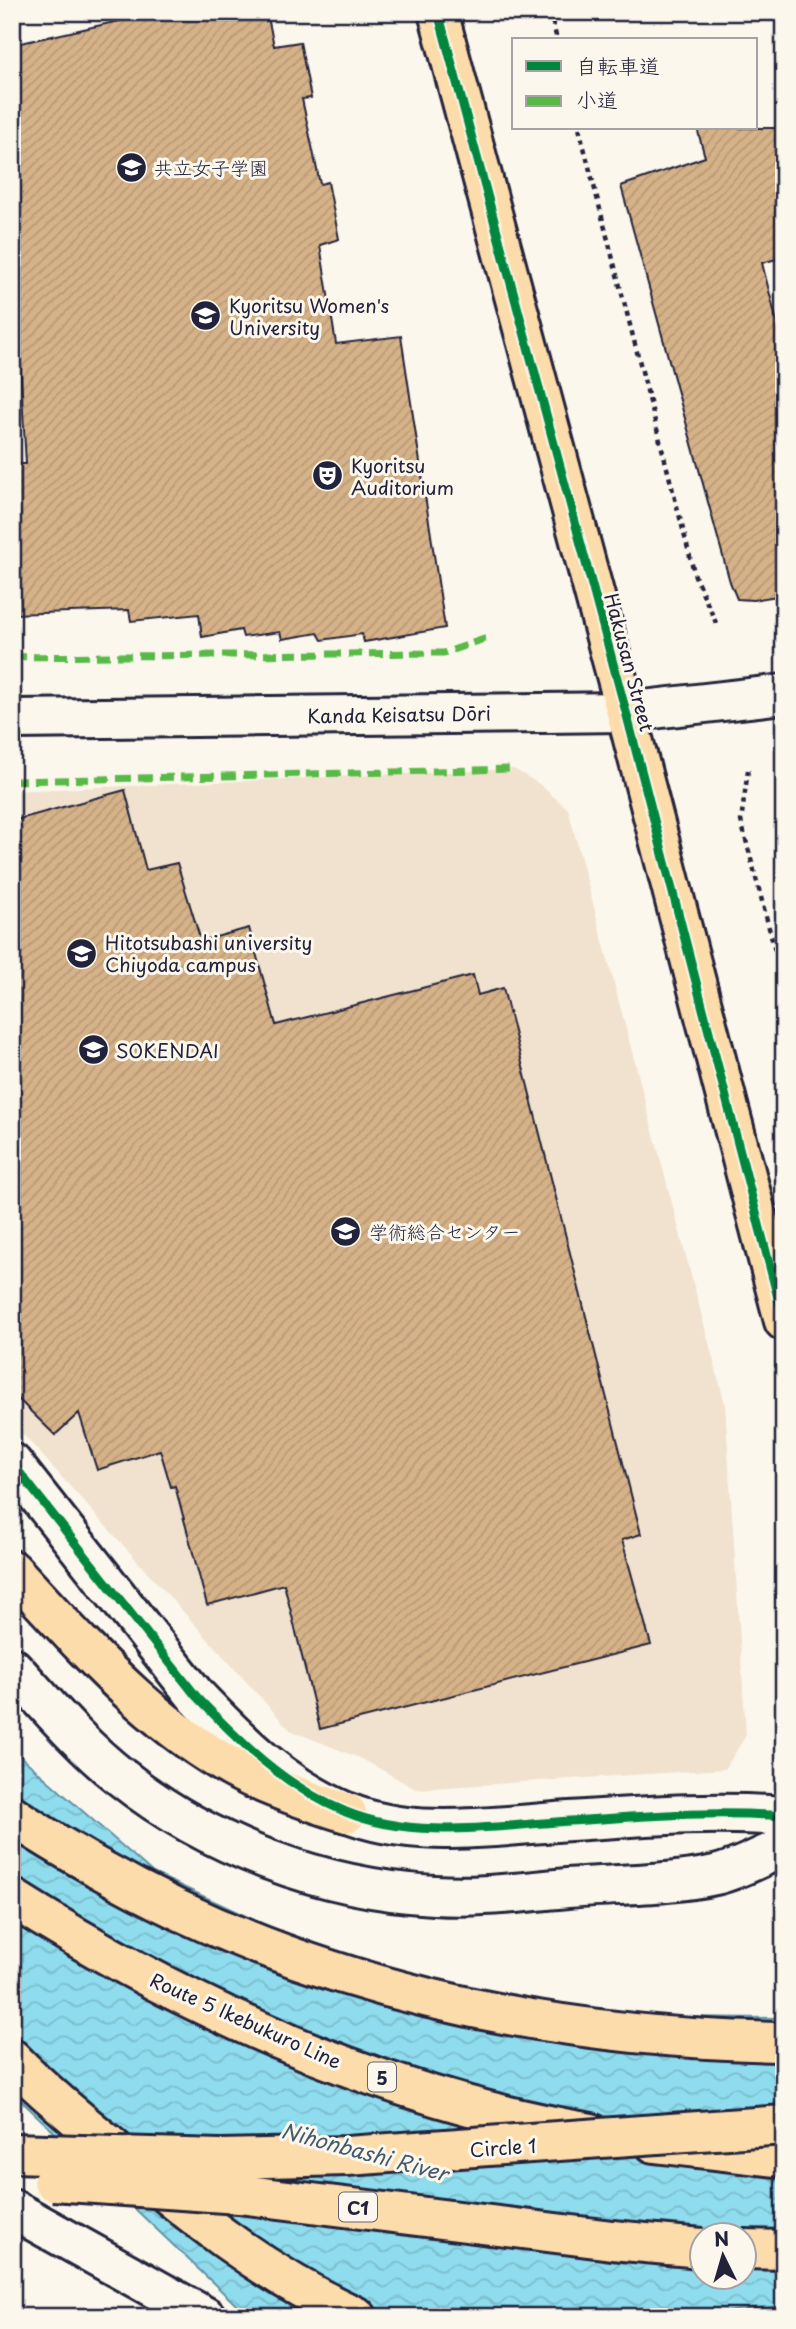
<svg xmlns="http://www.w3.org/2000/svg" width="796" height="2329" viewBox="0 0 796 2329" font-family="'Playpen Sans','Klee One',sans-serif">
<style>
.built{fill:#f0e2ce}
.water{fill:url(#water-waves);stroke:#6392a6;stroke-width:2;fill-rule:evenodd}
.building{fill:url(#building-hatch);stroke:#22223b;stroke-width:2}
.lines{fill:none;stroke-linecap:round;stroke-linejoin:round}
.minor-casing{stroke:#22223b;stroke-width:44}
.major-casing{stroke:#22223b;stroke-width:44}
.highway-casing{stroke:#22223b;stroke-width:44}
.path{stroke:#22223b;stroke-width:4.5;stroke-dasharray:5 5;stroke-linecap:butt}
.minor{stroke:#fbf7ec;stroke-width:38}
.major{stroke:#fddcac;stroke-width:38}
.highway{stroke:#fddcac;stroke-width:38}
.highway-bridge-casing{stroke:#22223b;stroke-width:44;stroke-linecap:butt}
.highway-bridge{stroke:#fddcac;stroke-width:38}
.quiet{stroke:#58b947;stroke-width:7;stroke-dasharray:14 7;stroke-linecap:butt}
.cycleway-casing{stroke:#fbf7ec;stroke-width:13}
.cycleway{stroke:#00873e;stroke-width:9}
.labels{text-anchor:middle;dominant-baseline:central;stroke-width:6;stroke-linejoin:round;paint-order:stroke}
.shield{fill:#fbf7ec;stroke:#636270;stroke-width:2}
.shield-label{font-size:18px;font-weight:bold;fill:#22223b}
.poi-label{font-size:19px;fill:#22223b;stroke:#fbf7ec;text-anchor:start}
.street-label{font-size:19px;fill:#22223b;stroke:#fbf7ec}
.water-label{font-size:21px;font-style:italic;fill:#425a70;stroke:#fbf7ec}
</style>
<defs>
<pattern id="water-waves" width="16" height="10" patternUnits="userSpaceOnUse" patternTransform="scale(1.75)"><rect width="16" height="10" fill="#8edced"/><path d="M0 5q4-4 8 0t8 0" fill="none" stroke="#7abccc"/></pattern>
<pattern id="building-hatch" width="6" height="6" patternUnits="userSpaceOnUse" patternTransform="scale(1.75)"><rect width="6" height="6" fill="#d6b288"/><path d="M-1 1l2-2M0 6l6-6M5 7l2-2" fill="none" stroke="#b79976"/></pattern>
</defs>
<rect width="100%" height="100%" fill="#fbf7ec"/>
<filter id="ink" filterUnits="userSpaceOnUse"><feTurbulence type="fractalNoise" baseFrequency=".0143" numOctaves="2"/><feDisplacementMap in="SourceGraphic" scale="14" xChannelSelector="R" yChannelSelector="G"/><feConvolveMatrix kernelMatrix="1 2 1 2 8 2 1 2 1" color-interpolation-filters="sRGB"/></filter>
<g filter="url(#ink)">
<polygon class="built" points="514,769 539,784 568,809 725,1404 746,1735 725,1769 416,1789 362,1759 290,1730 12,1422 12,791"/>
<path class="water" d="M12,1749L153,1873L330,1955L573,2016L784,2018V2306L738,2310L709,2317H249L12,2092ZM702,2234H744V2276H702Z"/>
<g class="building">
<polygon points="159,12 267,12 274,46 300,42 311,98 302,99 320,184 328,182 339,239 320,245 336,344 401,336 445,628 364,642 362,634 322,640 318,633 282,639 280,632 243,637 241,630 202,637 199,614 131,621 129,610 12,614 12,464 26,464 20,359 12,360 12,45"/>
<polygon points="697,128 784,128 784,257 762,263 784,350 784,595 753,600 737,599 730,582 621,186 705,157"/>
<polygon points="125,790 146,870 177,863 201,941 249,928 276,1025 473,975 478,995 503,988 641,1534 622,1540 651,1645 320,1729 284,1584 207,1605 175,1486 171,1487 160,1450 97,1470 79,1413 55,1435 12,1393 12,821"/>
</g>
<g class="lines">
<defs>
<g id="minor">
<polyline points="12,719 626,712 784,694"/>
<path d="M12,1463L196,1696C240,1742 285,1787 346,1812C411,1839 488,1827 556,1822C633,1817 706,1810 784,1816"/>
<path d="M12,1667C47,1705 80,1745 121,1777C208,1846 323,1889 434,1895C478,1898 523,1892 567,1888C613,1884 671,1885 715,1875C738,1870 762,1856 784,1847"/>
<polyline points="12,2209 206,2317"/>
</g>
<polyline id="major" points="438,12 626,712 784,1321"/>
<g id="highway">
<path d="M12,1570C83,1646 156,1732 252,1778C283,1792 315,1803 347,1813"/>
<path d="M12,1815C40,1835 69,1851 98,1868C306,1987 545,2038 784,2042"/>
<path d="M12,1898C187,2009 385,2098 591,2133"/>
<path d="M12,2059C42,2090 75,2117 108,2144C185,2211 263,2274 357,2317"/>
<polyline points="654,2143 784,2158"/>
<polyline points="744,2249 784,2250"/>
</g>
</defs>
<use href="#minor" class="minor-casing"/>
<use href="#major" class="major-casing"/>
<use href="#highway" class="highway-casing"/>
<g class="path">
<polyline points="550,12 557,40"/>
<polyline points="579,128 695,576 717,625"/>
<polyline points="748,770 741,821 784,985"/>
</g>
<use href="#minor" class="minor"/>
<use href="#major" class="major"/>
<use href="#highway" class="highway"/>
<defs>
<g id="highway-bridge">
<polyline points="12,2153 220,2159 347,2156 784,2125"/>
<polyline points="53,2181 239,2194 612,2240 702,2248"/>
</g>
</defs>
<use href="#highway-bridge" class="highway-bridge-casing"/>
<use href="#highway-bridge" class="highway-bridge"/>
<g class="quiet">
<polyline points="12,657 444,653 487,638"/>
<polyline points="12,781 514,769"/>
</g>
<defs>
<g id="cycleway">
<polyline points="438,12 626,712 784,1321"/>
<path d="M12,1463L196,1696C240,1742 285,1787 346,1812C411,1839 488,1827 556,1822C633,1817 706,1810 784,1816"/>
</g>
</defs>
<use href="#cycleway" class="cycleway-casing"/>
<use href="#cycleway" class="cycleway"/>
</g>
</g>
<defs>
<symbol id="university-disc" viewBox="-11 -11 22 22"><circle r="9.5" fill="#22223b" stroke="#fbf7ec"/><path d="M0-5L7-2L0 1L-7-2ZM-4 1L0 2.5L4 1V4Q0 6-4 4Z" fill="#fff"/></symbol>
<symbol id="theatre-disc" viewBox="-11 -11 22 22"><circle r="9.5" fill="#22223b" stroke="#fbf7ec"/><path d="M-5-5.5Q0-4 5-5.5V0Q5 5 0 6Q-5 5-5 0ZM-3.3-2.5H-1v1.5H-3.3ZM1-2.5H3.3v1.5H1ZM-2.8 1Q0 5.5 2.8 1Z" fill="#fff"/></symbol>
</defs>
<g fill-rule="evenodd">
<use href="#university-disc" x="114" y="150" width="35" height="35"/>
<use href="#university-disc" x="188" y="298" width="35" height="35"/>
<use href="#theatre-disc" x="310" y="458" width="35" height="35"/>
<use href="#university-disc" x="64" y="936" width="35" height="35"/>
<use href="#university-disc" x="76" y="1032" width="35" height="35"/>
<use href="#university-disc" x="328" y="1214" width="35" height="35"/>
</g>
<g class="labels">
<g class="shield">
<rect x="368" y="2062.5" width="28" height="29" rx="5"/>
<rect x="339" y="2192.5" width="38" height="29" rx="5"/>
</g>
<g class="shield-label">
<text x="382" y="2077">5</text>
<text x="358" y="2207">C1</text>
</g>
<g class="poi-label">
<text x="154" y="167">共立女子学園</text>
<text x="229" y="305">Kyoritsu Women's<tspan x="229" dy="22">University</tspan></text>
<text x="351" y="465">Kyoritsu<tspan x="351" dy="22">Auditorium</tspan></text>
<text x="105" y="942">Hitotsubashi university<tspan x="105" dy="22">Chiyoda campus</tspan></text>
<text x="116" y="1050">SOKENDAI</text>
<text x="369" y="1231">学術総合センター</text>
</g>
<g class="street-label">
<text transform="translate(630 662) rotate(75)">Hakusan Street</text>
<text transform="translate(399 714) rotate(-1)">Kanda Keisatsu Dōri</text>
<text transform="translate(246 2020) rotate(24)">Route 5 Ikebukuro Line</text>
<text transform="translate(503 2147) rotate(-4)">Circle 1</text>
</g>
<g class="water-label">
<text transform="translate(365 2151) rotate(15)">Nihonbashi River</text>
</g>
</g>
<rect width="796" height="2329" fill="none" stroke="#fbf7ec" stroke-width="42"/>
<rect x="21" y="21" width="754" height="2287" fill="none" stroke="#22223b" stroke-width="2.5" filter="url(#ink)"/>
<rect x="512" y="38" width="245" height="91" fill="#fbf7ec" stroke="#a4a2a5" stroke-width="2"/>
<rect x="526" y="61" width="35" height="10" fill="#00873e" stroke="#a4a2a5" stroke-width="2"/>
<text x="576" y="74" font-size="21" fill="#22223b">自転車道</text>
<rect x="526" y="96" width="35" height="10" fill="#58b947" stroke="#a4a2a5" stroke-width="2"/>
<text x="576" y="108" font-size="21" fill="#22223b">小道</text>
<g transform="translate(723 2256) rotate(355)"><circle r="33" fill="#fbf7ec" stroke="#a4a2a5" stroke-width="2"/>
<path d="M0-5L12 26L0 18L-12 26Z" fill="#22223b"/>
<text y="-10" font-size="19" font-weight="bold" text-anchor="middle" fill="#22223b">N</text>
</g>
</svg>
